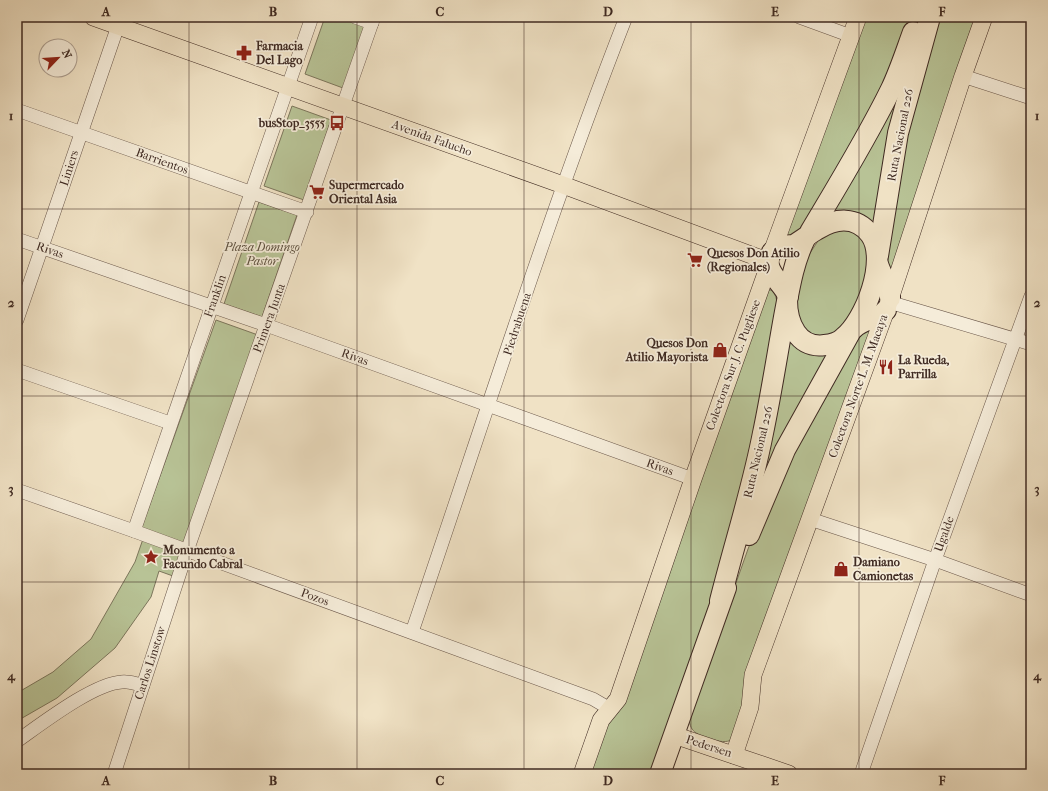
<svg xmlns="http://www.w3.org/2000/svg" width="1048" height="791" viewBox="0 0 1048 791" font-family="'IM FELL French Canon',serif">
<style>
.green{fill:#b8c396;stroke:#7c765c}
.lines{fill:none;stroke-linecap:round;stroke-linejoin:round}
.minor-casing{stroke:#6b584b;stroke-width:14}
.major-casing{stroke:#3f2a22;stroke-width:18}
.highway-casing{stroke:#3f2a22;stroke-width:22}
.minor{stroke:#f5ecd9;stroke-width:13}
.major{stroke:#f0e2c5;stroke-width:17}
.highway{stroke:#f0e2c5;stroke-width:20}
.grid{fill:none;stroke:#3f2a22;stroke-width:1;stroke-opacity:0.55}
.labels{text-anchor:middle;dominant-baseline:central;stroke-width:3.5;stroke-linejoin:round;paint-order:stroke}
.poi-label{font-size:12px;font-weight:bold;fill:#3f2a22;stroke:#f5ecd9;text-anchor:start}
.street-label{font-size:12px;fill:#3f2a22;stroke:#f5ecd9}
.park-label{font-size:12px;font-style:italic;fill:#5d503f;stroke:#f5ecd9}
.neatline{fill:none;stroke:#3f2a22;stroke-width:1.5}
.grid-label{font-size:13px;text-anchor:middle;font-weight:bold;fill:#3f2a22}
</style>
<rect width="100%" height="100%" fill="#f0e2c5"/>
<filter id="stains"><feTurbulence type="fractalNoise" baseFrequency=".005" numOctaves="4"/><feColorMatrix values="0 0 0 0 .2 0 0 0 0 .09 0 0 0 0 .02 0 0 0 .5 -.17"/></filter>
<radialGradient id="worn" r=".72"><stop offset=".6" stop-color="#630" stop-opacity="0"/><stop offset="1" stop-color="#630" stop-opacity=".3"/></radialGradient>
<g class="green">
<polygon points="325,17 340,17 365,26 343,88 305,74"/>
<polygon points="862,17 912,17 881,96 808,225 789,237 786,234"/>
<polygon points="937,17 979,17 891,275 888,271 887,237 896,169"/>
<polygon points="908,59 880,227 826,216"/>
<polygon points="292,106 331,120 304,200 264,186"/>
<polygon points="259,202 297,215 262,317 224,304"/>
<polygon points="848,228 863,237 870,254 865,286 843,329 827,338 804,332 794,305 808,256 822,235"/>
<path d="M767,290H772C781,300 776,321 775,333L728,550L652,774H589Z"/>
<polygon points="216,320 258,335 183,544 141,529"/>
<path d="M874,328L731,740C724,745 697,737 692,729C689,724 689,719 690,713L748,549L779,474L861,333Z"/>
<polygon points="787,334 836,351 753,503"/>
<polygon points="143,539 182,554 173,576 159,571 151,597 115,648 57,698 17,721 17,693 53,672 91,639 135,562"/>
</g>
<g class="lines">
<defs>
<g id="minor">
<polyline points="355,17 372,23"/>
<polyline points="799,17 851,36"/>
<polyline points="963,76 1031,98"/>
<polyline points="17,110 307,212"/>
<polyline points="17,239 266,325 693,479"/>
<polyline points="889,302 1031,344"/>
<polyline points="17,320 121,17"/>
<polyline points="17,370 170,423"/>
<polyline points="17,490 134,531 593,699 605,706 607,712"/>
<polyline points="810,519 935,560 1031,595"/>
<polyline points="134,531 312,17"/>
<path d="M412,632C482,427 547,219 626,17"/>
<path d="M17,741C40,725 94,683 122,682C128,681 136,684 143,685"/>
<polyline points="114,774 187,551 374,17"/>
<polyline points="861,774 935,560 1031,296"/>
</g>
<g id="major">
<polyline points="93,17 563,185 770,262"/>
<polyline points="674,735 789,774"/>
<polyline points="734,755 750,707 753,675 889,302 963,76 984,17"/>
<polyline points="582,774 601,720 618,699 693,479 770,262 772,252 858,17"/>
</g>
<g id="highway">
<path d="M810,232C838,185 867,138 891,89C900,70 906,51 913,32"/>
<polyline points="772,252 779,246 794,245 806,237"/>
<polyline points="878,256 898,133 930,17"/>
<path d="M877,259C879,275 891,284 890,298"/>
<path d="M769,266C772,278 783,284 788,296"/>
<path d="M853,329C863,318 877,321 886,310"/>
<polyline points="749,535 785,450 850,333"/>
<path d="M720,601C734,545 752,490 763,433C771,395 777,356 784,317C789,291 793,263 805,239C808,234 813,232 818,229C836,218 856,216 870,234C889,259 865,321 843,338C838,343 832,344 825,345C798,349 787,323 787,300"/>
<polyline points="660,774 726,588"/>
</g>
</defs>
<use href="#minor" class="minor-casing"/>
<use href="#major" class="major-casing"/>
<use href="#highway" class="highway-casing"/>
<use href="#minor" class="minor"/>
<use href="#major" class="major"/>
<use href="#highway" class="highway"/>
</g>
<path class="grid" d="M189,17V774M357,17V774M524,17V774M691,17V774M859,17V774M17,209H1031M17,396H1031M17,582H1031"/>
<defs>
<symbol id="pharmacy-bare" viewBox="-9 -9 18 18"><path d="M-2-6h4v4h4v4h-4v4h-4v-4h-4v-4h4Z" fill="#8f2418" stroke="#f5ecd9" stroke-width="2.5" paint-order="stroke"/></symbol>
<symbol id="bus-bare" viewBox="-9 -9 18 18"><path d="M-5-6H5V4H4V6H2V4H-2V6H-4V4H-5ZM-3.5-4V0h7V-4ZM-3.5 1.2v1.5H-2V1.2ZM2 1.2v1.5H3.5V1.2Z" fill="#8f2418" stroke="#f5ecd9" stroke-width="2.5" paint-order="stroke"/></symbol>
<symbol id="supermarket-bare" viewBox="-9 -9 18 18"><path d="M-6-5.5h2.5l.6 2H6L4.5 2H-2.5L-4.4-4H-6ZM-1.5 3.2a1.3 1.3 0 1 0 .1 0ZM3 3.2a1.3 1.3 0 1 0 .1 0Z" fill="#8f2418" stroke="#f5ecd9" stroke-width="2.5" paint-order="stroke"/></symbol>
<symbol id="shop-bare" viewBox="-9 -9 18 18"><path d="M-5-2.5h2.3a2.7 3.5 0 0 1 5.4 0H5L5.5 6h-11ZM-1.5-2.5h3a1.5 2.3 0 0 0-3 0Z" fill="#8f2418" stroke="#f5ecd9" stroke-width="2.5" paint-order="stroke"/></symbol>
<symbol id="restaurant-bare" viewBox="-9 -9 18 18"><path d="M-5-6h1v4h1v-4h1v4h1v-4h1v5L-1.5 .5V6h-2V.5L-5-1ZM5-6V6H3V1.5H1.5Q1.5-4 5-6Z" fill="#8f2418" stroke="#f5ecd9" stroke-width="2.5" paint-order="stroke"/></symbol>
<symbol id="sight-bare" viewBox="-9 -9 18 18"><path d="M0-6L1.8-2.2L6-1.7L2.9 1.2L3.7 5.4L0 3.3L-3.7 5.4L-2.9 1.2L-6-1.7L-1.8-2.2Z" fill="#8f2418" stroke="#f5ecd9" stroke-width="2.5" paint-order="stroke"/></symbol>
</defs>
<g fill-rule="evenodd">
<use href="#pharmacy-bare" x="233" y="42" width="22" height="22"/>
<use href="#bus-bare" x="326" y="112" width="22" height="22"/>
<use href="#supermarket-bare" x="306" y="181" width="22" height="22"/>
<use href="#supermarket-bare" x="684" y="249" width="22" height="22"/>
<use href="#shop-bare" x="709" y="339" width="22" height="22"/>
<use href="#restaurant-bare" x="875" y="356" width="22" height="22"/>
<use href="#sight-bare" x="140" y="546" width="22" height="22"/>
<use href="#shop-bare" x="830" y="558" width="22" height="22"/>
</g>
<g class="labels">
<g class="poi-label">
<text x="256" y="46">Farmacia<tspan x="256" dy="14">Del Lago</tspan></text>
<text x="325" y="123" text-anchor="end">busStop_3555</text>
<text x="329" y="185">Supermercado<tspan x="329" dy="14">Oriental Asia</tspan></text>
<text x="707" y="253">Quesos Don Atilio<tspan x="707" dy="14">(Regionales)</tspan></text>
<text x="708" y="343" text-anchor="end">Quesos Don<tspan x="708" dy="14">Atilio Mayorista</tspan></text>
<text x="898" y="360">La Rueda,<tspan x="898" dy="14">Parrilla</tspan></text>
<text x="163" y="550">Monumento a<tspan x="163" dy="14">Facundo Cabral</tspan></text>
<text x="853" y="562">Damiano<tspan x="853" dy="14">Camionetas</tspan></text>
</g>
<g class="street-label">
<text transform="translate(900 135) rotate(-79)">Ruta Nacional 226</text>
<text transform="translate(432 138) rotate(20)">Avenida Falucho</text>
<text transform="translate(162 161) rotate(20)">Barrientos</text>
<text transform="translate(69 168) rotate(-72)">Liniers</text>
<text transform="translate(50 250) rotate(19)">Rivas</text>
<text transform="translate(215 296) rotate(-71)">Franklin</text>
<text transform="translate(269 318) rotate(-70)">Primera Junta</text>
<text transform="translate(517 324) rotate(-72)">Piedrabuena</text>
<text transform="translate(355 357) rotate(20)">Rivas</text>
<text transform="translate(733 365) rotate(-70)">Colectora Sur J. C. Pugliese</text>
<text transform="translate(858 386) rotate(-70)">Colectora Norte L. M. Macaya</text>
<text transform="translate(758 452) rotate(-77)">Ruta Nacional 226</text>
<text transform="translate(660 467) rotate(20)">Rivas</text>
<text transform="translate(944 534) rotate(-70)">Ugalde</text>
<text transform="translate(315 597) rotate(20)">Pozos</text>
<text transform="translate(150 663) rotate(-72)">Carlos Linstow</text>
<text transform="translate(709 746) rotate(18)">Pedersen</text>
</g>
<g class="park-label">
<text x="262" y="247">Plaza Domingo<tspan x="262" dy="14">Pastor</tspan></text>
</g>
</g>
<rect width="1048" height="791" fill="none" stroke="#f0e2c5" stroke-width="44"/>
<g transform="translate(58 58) rotate(65)"><circle r="19" fill="#f5ecd9" stroke="#ac9e90"/>
<path d="M0-3L7 15L0 10L-7 15Z" fill="#8f2418"/>
<text y="-6" font-size="11" font-weight="bold" text-anchor="middle" fill="#3f2a22">N</text>
</g>
<rect x="22" y="22" width="1004" height="747" class="neatline"/>
<g class="grid-label">
<text x="106" y="16">A</text>
<text x="273" y="16">B</text>
<text x="440" y="16">C</text>
<text x="608" y="16">D</text>
<text x="775" y="16">E</text>
<text x="942" y="16">F</text>
<text x="11" y="120">1</text>
<text x="1037" y="120">1</text>
<text x="11" y="307">2</text>
<text x="1037" y="307">2</text>
<text x="11" y="493">3</text>
<text x="1037" y="493">3</text>
<text x="11" y="680">4</text>
<text x="1037" y="680">4</text>
<text x="106" y="785">A</text>
<text x="273" y="785">B</text>
<text x="440" y="785">C</text>
<text x="608" y="785">D</text>
<text x="775" y="785">E</text>
<text x="942" y="785">F</text>
</g>
<rect width="100%" height="100%" filter="url(#stains)"/>
<rect width="100%" height="100%" fill="url(#worn)"/>
</svg>
